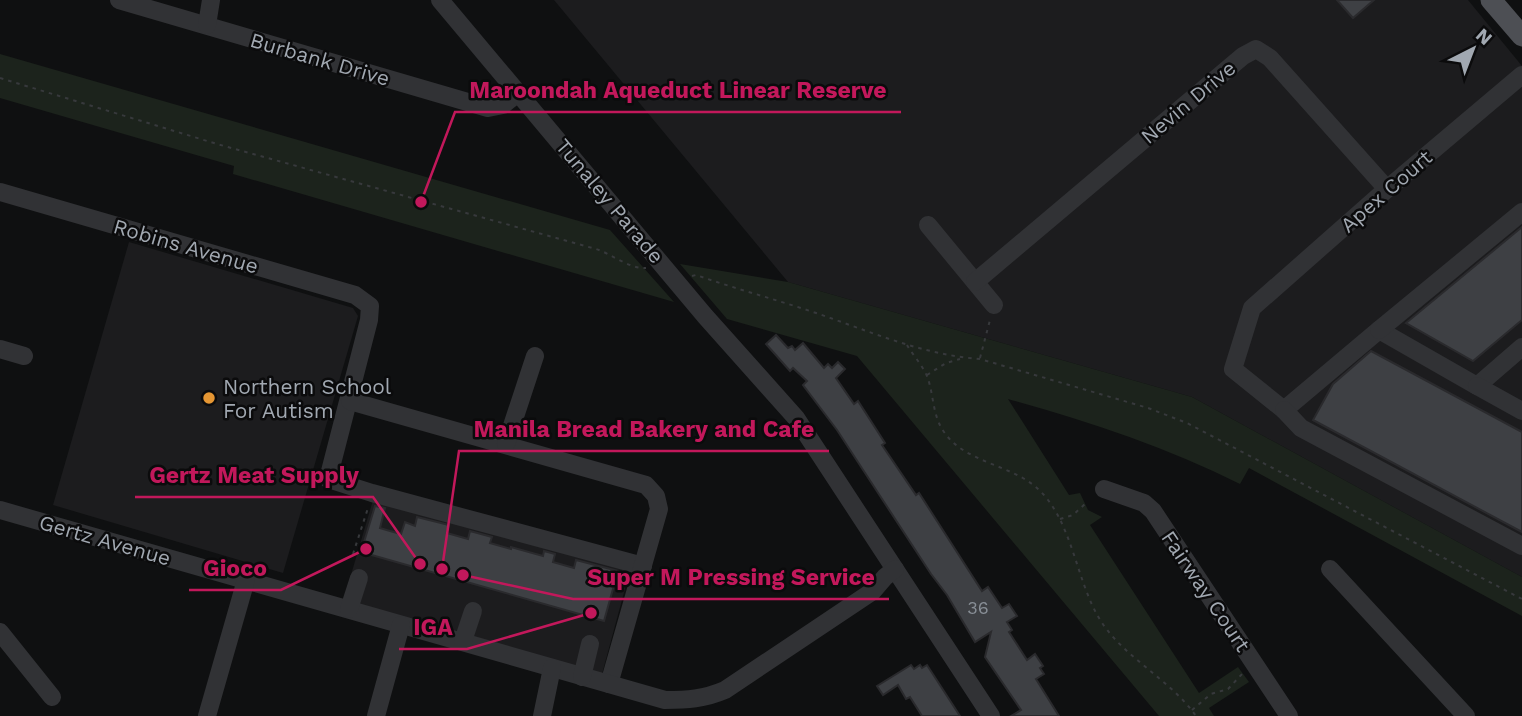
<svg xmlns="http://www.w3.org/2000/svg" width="1522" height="716" viewBox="0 0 1522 716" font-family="'Work Sans',sans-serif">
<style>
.built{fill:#1c1c1e}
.green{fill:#1c231c}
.building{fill:#3e4044;stroke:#2a2a2d;stroke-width:2}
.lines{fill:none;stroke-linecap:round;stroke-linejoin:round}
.path{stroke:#37393c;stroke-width:2;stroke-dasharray:3.5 5;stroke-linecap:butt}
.minor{stroke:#313235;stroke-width:18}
.major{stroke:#4d4f54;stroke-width:21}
.poi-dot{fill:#e59633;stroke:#0b0b0c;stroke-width:2.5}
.labels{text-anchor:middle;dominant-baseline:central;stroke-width:5;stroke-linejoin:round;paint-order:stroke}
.number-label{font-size:18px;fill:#888e96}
.street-label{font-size:21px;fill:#a1a8b1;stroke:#0b0b0c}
.poi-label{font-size:21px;fill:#a1a8b1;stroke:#0b0b0c;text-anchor:start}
.leader{fill:none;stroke:#c2185b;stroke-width:2.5}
.callout-dot{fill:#c2185b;stroke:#0b0b0c;stroke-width:2.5}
.callout-label{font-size:23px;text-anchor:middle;font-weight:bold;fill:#c2185b;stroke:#0b0b0c;stroke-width:5;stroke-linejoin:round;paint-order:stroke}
</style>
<rect width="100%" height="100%" fill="#0f1011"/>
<g class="built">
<polygon points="554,0 1468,0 1522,66 1522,577 1192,397 788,282"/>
<polygon points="129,242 353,308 358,316 283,573 53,505"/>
<polygon points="376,490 633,559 602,674 343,602"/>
</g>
<g class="green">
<polygon points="0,54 610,230 674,302 233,174 234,166 0,98"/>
<path d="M680,264L788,282L1192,397L1522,577V616L1249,468L1240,484C1166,447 1088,421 1008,399L1069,495L1080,493L1088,510L1102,517L1090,525L1199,693L1238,667L1249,682L1209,708L1214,716H1159L857,356L727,319Z"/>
</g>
<g class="building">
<polygon points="1337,0 1374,0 1353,18"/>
<polygon points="1522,227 1522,320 1473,361 1406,323"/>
<polygon points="776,335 788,348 792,346 795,350 803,343 824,368 828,364 832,368 838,362 845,369 836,378 854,404 858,401 885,443 882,445 916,495 919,493 982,591 988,587 1002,608 1009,604 1017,616 1007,622 1012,630 1009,632 1027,660 1035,654 1043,666 1040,668 1044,674 1036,679 1059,716 1011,716 1021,710 985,657 991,632 975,642 947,595 931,574 837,430 803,385 807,381 793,368 790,371 766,344"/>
<polygon points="1371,351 1522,432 1522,532 1313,420 1333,384"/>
<polygon points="375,506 385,508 380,528 390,531 401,534 405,522 415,526 417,517 449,525 447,533 468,539 470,531 492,537 490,543 511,549 511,547 543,556 544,551 555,554 553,562 574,568 576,560 618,571 604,621 361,552"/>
<polygon points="911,665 914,669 920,665 922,668 927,665 960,716 922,716 910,697 906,699 898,685 883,695 877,686"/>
</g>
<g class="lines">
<g class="path">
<path d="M0,78L217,144L596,249C612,254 629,269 646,268"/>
<path d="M692,276L696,275C736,289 778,300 819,314C871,332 924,355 980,359L1148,408L1187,423L1522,599"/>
<path d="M907,345C913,355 922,365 927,376C934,394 932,415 944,432C965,463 1011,464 1038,489C1072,520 1076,580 1099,618C1122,657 1169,678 1196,716"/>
<polyline points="980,358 990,320"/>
<polyline points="927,375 946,363 960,359"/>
<polyline points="1060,519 1073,515 1085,504"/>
<polyline points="353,554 368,508"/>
<polyline points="1192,710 1211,694 1228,689 1243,673"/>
</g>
<g class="minor">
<polyline points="119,0 488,108 503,105 518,93"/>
<polyline points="440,0 705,316 796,418 991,716"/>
<polyline points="207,25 211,0"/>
<polyline points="1522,75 1387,189 1252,308 1233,369 1284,410 1379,330 1477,386 1522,347"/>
<polyline points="0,192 355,295 370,306 369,320 328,479 372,493 643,566"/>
<polyline points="928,225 994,305"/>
<polyline points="975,282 1243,56 1256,49 1270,58 1387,189"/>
<polyline points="1379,330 1522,212"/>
<polyline points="0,349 24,356"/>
<polyline points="1477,386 1522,411"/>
<polyline points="350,401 646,485 656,496 659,509 609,684"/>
<polyline points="1284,410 1301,428 1522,546"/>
<polyline points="506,444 535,356"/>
<polyline points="1104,489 1144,503 1153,511 1289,716"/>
<path d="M0,510L665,700C687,700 704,699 725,690L873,591L885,577L895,569"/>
<polyline points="1330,569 1466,716"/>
<polyline points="349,609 359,578"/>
<polyline points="0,632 52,697"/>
<polyline points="463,641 473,611"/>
<polyline points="582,677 590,644"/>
<polyline points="207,716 246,580"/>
<polyline points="376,716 401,625"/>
<polyline points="542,716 552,668"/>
</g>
<polyline class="major" points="1491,0 1522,36"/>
</g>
<circle class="poi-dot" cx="209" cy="398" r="7"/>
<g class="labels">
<g class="number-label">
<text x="978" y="607">36</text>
</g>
<g class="street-label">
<text transform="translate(320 59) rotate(16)">Burbank Drive</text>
<text transform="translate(1188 102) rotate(-40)">Nevin Drive</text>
<text transform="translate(1386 191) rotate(-41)">Apex Court</text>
<text transform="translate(610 201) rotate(50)">Tunaley Parade</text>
<text transform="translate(186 246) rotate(16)">Robins Avenue</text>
<text transform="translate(105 540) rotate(16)">Gertz Avenue</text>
<text transform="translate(1206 591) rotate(56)">Fairway Court</text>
</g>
<g class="poi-label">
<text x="223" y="386">Northern School<tspan x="223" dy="24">For Autism</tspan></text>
</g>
</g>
<path class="leader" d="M421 202L455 112H901M442 569L459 451H829M420 564L373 497H135M366 549L281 590H189M463 575L573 599H889M591 613L467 649H399"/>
<g class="callout-dot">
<circle cx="421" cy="202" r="7"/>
<circle cx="442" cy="569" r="7"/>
<circle cx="420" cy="564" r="7"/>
<circle cx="366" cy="549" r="7"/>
<circle cx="463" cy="575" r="7"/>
<circle cx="591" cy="613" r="7"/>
</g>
<g class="callout-label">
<text x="678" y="98">Maroondah Aqueduct Linear Reserve</text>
<text x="644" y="437">Manila Bread Bakery and Cafe</text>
<text x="254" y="483">Gertz Meat Supply</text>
<text x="235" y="576">Gioco</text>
<text x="731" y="585">Super M Pressing Service</text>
<text x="433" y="635">IGA</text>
</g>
<g transform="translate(1473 49) rotate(42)" stroke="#0b0b0c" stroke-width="5" paint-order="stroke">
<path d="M0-5L12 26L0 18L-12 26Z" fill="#a1a8b1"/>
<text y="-10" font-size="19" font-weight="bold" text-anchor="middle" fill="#a1a8b1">N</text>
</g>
</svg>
